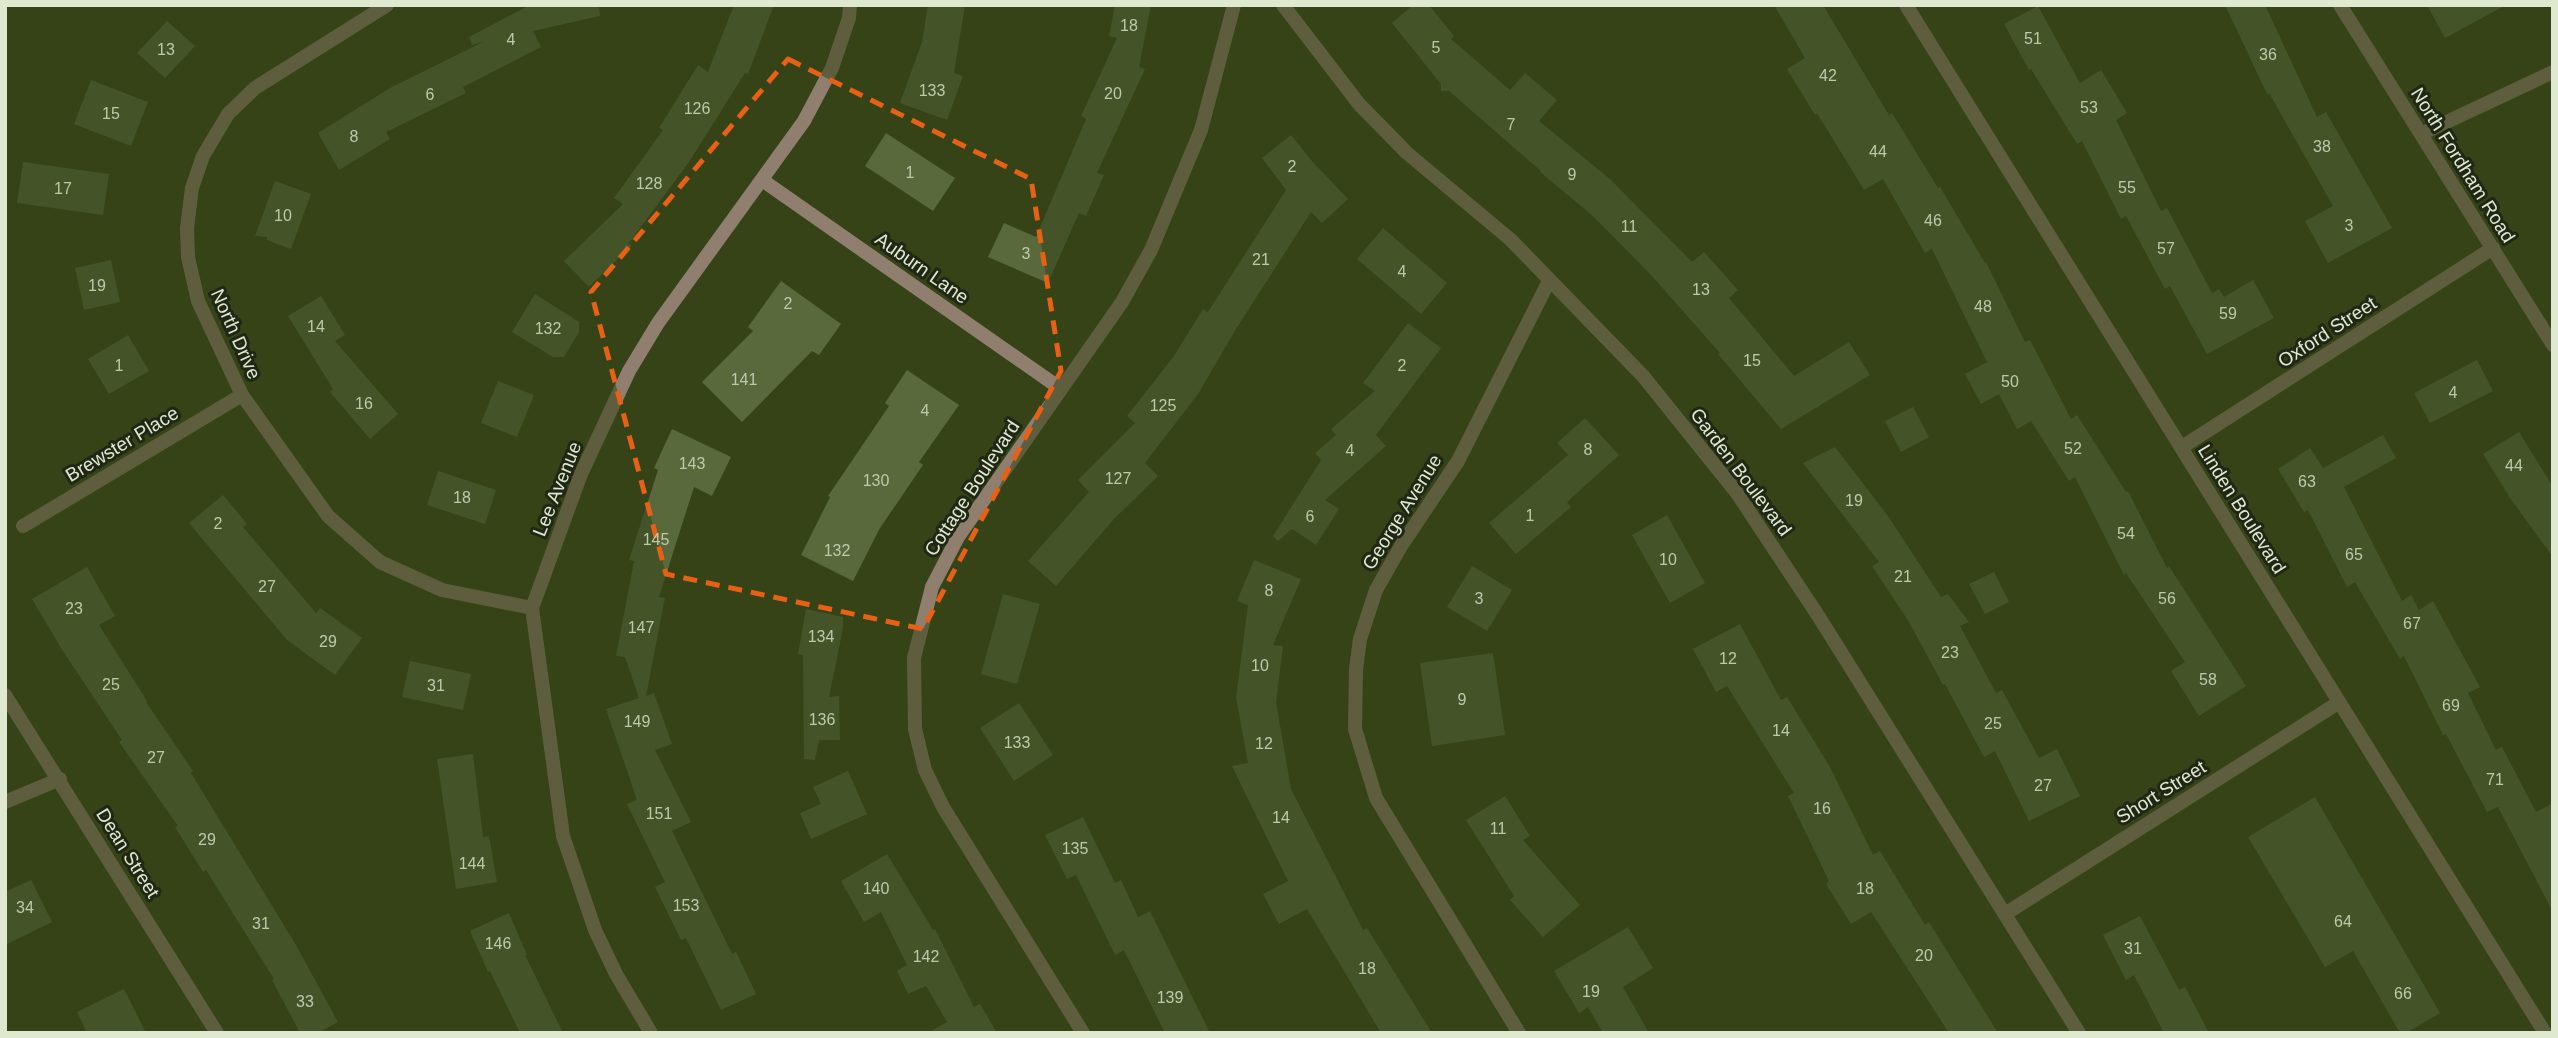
<svg xmlns="http://www.w3.org/2000/svg" width="2558" height="1038" viewBox="0 0 2558 1038" font-family="Helvetica,sans-serif">
<style>
.building{fill:#59693c}
.lines{fill:none;stroke-linecap:round;stroke-linejoin:round}
.street{stroke:#907f6f;stroke-width:14}
.marked{fill:none;stroke:#e86016;stroke-width:5;stroke-dasharray:14 9;stroke-linejoin:round}
.labels{text-anchor:middle;dominant-baseline:central;stroke-width:6;stroke-linejoin:round;paint-order:stroke}
.number-label{font-size:16px;fill:#bec9ab}
.street-label{font-size:19px;fill:#dfe9d0;stroke:#202714}
</style>
<rect width="100%" height="100%" fill="#354317"/>
<g class="building">
<polygon points="530,5 599,5 600,16 533,31 541,47 463,87 466,93 386,132 390,139 339,170 318,133 390,88 483,42 472,45 469,37"/>
<polygon points="734,5 774,5 748,74 745,73 689,162 629,243 631,246 589,287 564,261 623,204 614,198 663,130 659,128 698,65 708,72"/>
<polygon points="928,5 965,5 954,73 963,76 947,120 900,103 922,42"/>
<polygon points="1115,5 1151,5 1139,67 1145,69 1097,173 1104,175 1086,216 1079,213 1048,283 988,257 1004,223 1036,237 1086,119 1081,116 1117,38 1109,36"/>
<polygon points="1413,5 1429,5 1454,36 1451,39 1510,90 1525,73 1557,100 1539,121 1610,179 1692,262 1704,252 1738,290 1729,298 1794,376 1849,342 1870,375 1781,429 1718,354 1720,353 1651,275 1593,216 1540,172 1541,171 1449,91 1441,91 1441,84 1392,23"/>
<polygon points="1774,5 1823,5 1889,115 1892,113 1938,188 1940,187 1985,263 1986,262 2025,342 2030,340 2071,419 2077,415 2126,492 2128,491 2167,568 2169,566 2246,686 2199,716 2171,671 2185,662 2126,573 2124,575 2075,477 2069,481 2031,421 2017,429 1999,394 1981,404 1965,374 1987,362 1932,249 1925,253 1883,179 1864,190 1817,113 1815,115 1787,69 1805,58"/>
<polygon points="2225,5 2265,5 2317,117 2326,112 2392,228 2328,263 2305,221 2333,206 2269,93 2267,94"/>
<polygon points="2427,5 2506,5 2445,38"/>
<polygon points="2038,6 2080,83 2101,70 2127,113 2116,120 2161,211 2167,208 2212,293 2219,289 2224,297 2253,280 2274,318 2207,354 2170,286 2165,289 2126,216 2121,219 2082,141 2077,144 2031,69 2029,70 2004,24"/>
<polygon points="167,21 195,46 165,78 137,53"/>
<polygon points="91,80 148,102 131,146 74,124"/>
<polygon points="886,133 955,178 933,211 865,166"/>
<polygon points="1291,135 1311,160 1348,199 1322,223 1311,212 1236,329 1198,394 1145,463 1158,476 1114,519 1056,586 1028,561 1089,492 1078,480 1135,423 1127,416 1174,356 1203,309 1208,312 1286,190 1262,158"/>
<polygon points="23,162 109,174 103,215 17,203"/>
<polygon points="275,181 311,194 291,249 267,240 267,237 255,236"/>
<polygon points="1383,228 1447,283 1421,314 1357,259"/>
<polygon points="111,260 120,302 84,310 75,268"/>
<polygon points="781,281 841,324 819,355 812,351 742,422 702,382 753,331 748,327"/>
<polygon points="535,294 579,322 579,332 564,357 553,357 512,332"/>
<polygon points="321,296 345,335 335,341 398,414 370,439 330,392 333,389 288,316"/>
<polygon points="1408,323 1441,348 1376,435 1386,446 1325,500 1339,509 1316,545 1292,529 1278,541 1273,536 1321,460 1315,453 1336,435 1331,429 1375,391 1363,383"/>
<polygon points="128,335 149,371 109,394 88,359"/>
<polygon points="2477,360 2493,391 2430,423 2414,393"/>
<polygon points="907,370 959,405 919,462 923,465 880,528 853,581 801,555 830,497 828,496 889,406 885,403"/>
<polygon points="498,381 534,395 517,437 481,423"/>
<polygon points="1913,407 1929,437 1901,452 1885,421"/>
<polygon points="1585,418 1619,455 1567,502 1571,507 1516,554 1489,523 1568,455 1557,443"/>
<polygon points="672,429 731,457 712,496 694,487 659,597 665,598 646,696 654,693 672,744 655,750 691,822 672,831 732,954 736,952 756,994 721,1010 686,938 681,940 655,887 665,882 627,804 637,800 606,709 639,698 625,657 616,656 634,561 629,560 658,470 654,468"/>
<polygon points="2519,432 2553,487 2553,557 2510,498 2483,454"/>
<polygon points="2383,435 2396,458 2344,487 2402,601 2411,595 2419,610 2433,601 2480,687 2468,693 2496,750 2502,747 2536,812 2553,803 2553,912 2498,807 2487,812 2446,734 2443,735 2404,656 2400,659 2355,582 2347,587 2308,510 2304,512 2278,469 2310,448 2323,468"/>
<polygon points="1835,447 1888,516 1941,597 1948,594 1969,622 1960,626 1996,693 2002,690 2039,758 2057,749 2080,796 2029,821 1995,751 1984,757 1945,684 1943,685 1909,622 1872,566 1879,562 1803,463"/>
<polygon points="438,471 496,490 485,524 427,505"/>
<polygon points="223,495 247,524 243,527 316,613 320,608 362,638 335,675 287,640 189,523"/>
<polygon points="1667,515 1705,583 1670,603 1632,535"/>
<polygon points="1254,560 1301,579 1273,645 1283,646 1276,702 1291,789 1363,930 1367,928 1432,1033 1381,1033 1307,909 1279,924 1263,894 1288,881 1232,766 1248,763 1236,698 1248,605 1237,601"/>
<polygon points="1472,566 1512,590 1487,631 1447,607"/>
<polygon points="87,567 115,616 99,625 147,701 146,702 193,771 191,773 296,945 338,1022 318,1033 300,1033 272,980 274,979 206,870 203,872 175,827 178,826 119,742 122,740 61,648 32,599"/>
<polygon points="1994,572 2009,602 1985,614 1969,584"/>
<polygon points="1003,594 1040,604 1017,684 981,674"/>
<polygon points="806,609 843,617 843,628 829,697 839,696 840,740 819,740 815,760 804,759 803,655 798,654"/>
<polygon points="1740,624 1781,700 1787,697 1830,767 1873,855 1880,851 1925,925 1929,922 1998,1033 1949,1033 1871,912 1851,924 1826,884 1829,881 1788,796 1794,793 1727,686 1716,692 1693,649"/>
<polygon points="1493,653 1505,735 1432,746 1420,663"/>
<polygon points="410,661 471,674 463,710 402,697"/>
<polygon points="1019,703 1053,755 1014,781 980,728"/>
<polygon points="473,754 483,837 489,836 497,882 456,889 437,759"/>
<polygon points="848,771 867,814 811,839 800,813 821,804 813,787"/>
<polygon points="1505,796 1530,836 1523,840 1580,905 1543,937 1510,900 1514,896 1466,820"/>
<polygon points="2315,797 2440,1013 2406,1033 2400,1033 2353,951 2325,967 2248,837"/>
<polygon points="1083,817 1115,883 1121,880 1138,917 1150,911 1210,1033 1165,1033 1124,950 1115,955 1076,875 1067,879 1045,835"/>
<polygon points="887,854 933,930 935,929 974,1007 980,1004 997,1033 928,1033 947,1022 926,986 908,994 897,971 907,965 881,912 864,922 841,881"/>
<polygon points="31,880 52,922 5,945 5,892"/>
<polygon points="509,913 527,955 525,955 563,1033 520,1033 490,971 488,972 470,931"/>
<polygon points="2140,916 2179,990 2185,987 2209,1033 2164,1033 2134,975 2126,980 2103,935"/>
<polygon points="1628,927 1653,968 1623,987 1649,1033 1603,1033 1588,1007 1579,1013 1554,971"/>
<polygon points="124,989 146,1033 87,1033 77,1012"/>
</g>
<g class="lines">
<g class="street">
<polyline points="387,5 255,88 228,114 203,156 192,188 187,228 188,257 198,301 242,395 328,516 380,562 442,590 532,608"/>
<polyline points="1283,5 1359,104 1407,153 1511,240 1643,376 1737,493 1819,617 2079,1033"/>
<polyline points="1906,5 2545,1033"/>
<polyline points="2340,5 2553,345"/>
<polyline points="2421,134 2553,72"/>
<polyline points="762,180 1061,389"/>
<polyline points="2182,447 2493,248"/>
<polyline points="23,526 242,395"/>
<polyline points="5,695 217,1033"/>
<polyline points="5,802 60,779"/>
<polyline points="2005,914 2338,703"/>
<polyline points="651,1033 616,974 595,930 563,836 532,608 581,474 629,371 658,323 804,121 832,68 849,18 850,5"/>
<polyline points="1083,1033 943,807 925,770 915,729 914,658 932,587 958,537 1122,302 1151,250 1201,130 1234,5"/>
<polyline points="1519,1033 1376,798 1355,729 1356,669 1360,639 1376,590 1401,546 1458,461 1549,281"/>
</g>
</g>
<path d="M0 0H2558V1038H0ZM788,59L1031,179L1061,371L923,629L666,574L591,292Z" fill="#354317" fill-opacity=".55" fill-rule="evenodd"/>
<path class="marked" d="M788,59L1031,179L1061,371L923,629L666,574L591,292Z"/>
<g class="labels">
<g class="number-label">
<text x="1129" y="25">18</text>
<text x="2033" y="38">51</text>
<text x="511" y="39">4</text>
<text x="1436" y="47">5</text>
<text x="166" y="49">13</text>
<text x="2268" y="54">36</text>
<text x="1828" y="75">42</text>
<text x="932" y="90">133</text>
<text x="1113" y="93">20</text>
<text x="430" y="94">6</text>
<text x="2089" y="107">53</text>
<text x="697" y="108">126</text>
<text x="111" y="113">15</text>
<text x="1511" y="124">7</text>
<text x="354" y="136">8</text>
<text x="2322" y="146">38</text>
<text x="1878" y="151">44</text>
<text x="1292" y="166">2</text>
<text x="910" y="172">1</text>
<text x="1572" y="174">9</text>
<text x="649" y="183">128</text>
<text x="2127" y="187">55</text>
<text x="63" y="188">17</text>
<text x="283" y="215">10</text>
<text x="1933" y="220">46</text>
<text x="2349" y="225">3</text>
<text x="1629" y="226">11</text>
<text x="2166" y="248">57</text>
<text x="1026" y="253">3</text>
<text x="1261" y="259">21</text>
<text x="1402" y="271">4</text>
<text x="97" y="285">19</text>
<text x="1701" y="289">13</text>
<text x="788" y="303">2</text>
<text x="1983" y="306">48</text>
<text x="2228" y="313">59</text>
<text x="316" y="326">14</text>
<text x="548" y="328">132</text>
<text x="1752" y="360">15</text>
<text x="119" y="365">1</text>
<text x="1402" y="365">2</text>
<text x="744" y="379">141</text>
<text x="2010" y="381">50</text>
<text x="2453" y="392">4</text>
<text x="364" y="403">16</text>
<text x="1163" y="405">125</text>
<text x="925" y="410">4</text>
<text x="2073" y="448">52</text>
<text x="1588" y="449">8</text>
<text x="1350" y="450">4</text>
<text x="692" y="463">143</text>
<text x="2514" y="465">44</text>
<text x="1118" y="478">127</text>
<text x="876" y="480">130</text>
<text x="2307" y="481">63</text>
<text x="462" y="497">18</text>
<text x="1854" y="500">19</text>
<text x="1530" y="515">1</text>
<text x="1310" y="516">6</text>
<text x="218" y="523">2</text>
<text x="2126" y="533">54</text>
<text x="656" y="539">145</text>
<text x="837" y="550">132</text>
<text x="2354" y="554">65</text>
<text x="1668" y="559">10</text>
<text x="1903" y="576">21</text>
<text x="267" y="586">27</text>
<text x="1269" y="590">8</text>
<text x="1479" y="598">3</text>
<text x="2167" y="598">56</text>
<text x="74" y="608">23</text>
<text x="2412" y="623">67</text>
<text x="641" y="627">147</text>
<text x="821" y="636">134</text>
<text x="328" y="641">29</text>
<text x="1950" y="652">23</text>
<text x="1728" y="658">12</text>
<text x="1260" y="665">10</text>
<text x="2208" y="679">58</text>
<text x="111" y="684">25</text>
<text x="436" y="685">31</text>
<text x="1462" y="699">9</text>
<text x="2451" y="705">69</text>
<text x="822" y="719">136</text>
<text x="637" y="721">149</text>
<text x="1993" y="723">25</text>
<text x="1781" y="730">14</text>
<text x="1017" y="742">133</text>
<text x="1264" y="743">12</text>
<text x="156" y="757">27</text>
<text x="2495" y="779">71</text>
<text x="2043" y="785">27</text>
<text x="1822" y="808">16</text>
<text x="659" y="813">151</text>
<text x="1281" y="817">14</text>
<text x="1498" y="828">11</text>
<text x="207" y="839">29</text>
<text x="1075" y="848">135</text>
<text x="472" y="863">144</text>
<text x="876" y="888">140</text>
<text x="1865" y="888">18</text>
<text x="686" y="905">153</text>
<text x="25" y="907">34</text>
<text x="2343" y="921">64</text>
<text x="261" y="923">31</text>
<text x="498" y="943">146</text>
<text x="2133" y="948">31</text>
<text x="1924" y="955">20</text>
<text x="926" y="956">142</text>
<text x="1367" y="968">18</text>
<text x="1591" y="991">19</text>
<text x="2403" y="993">66</text>
<text x="1170" y="997">139</text>
<text x="305" y="1001">33</text>
</g>
<g class="street-label">
<text transform="translate(2463 165) rotate(58)">North Fordham Road</text>
<text transform="translate(922 268) rotate(35)">Auburn Lane</text>
<text transform="translate(2327 332) rotate(-33)">Oxford Street</text>
<text transform="translate(236 334) rotate(66)">North Drive</text>
<text transform="translate(122 444) rotate(-31)">Brewster Place</text>
<text transform="translate(1741 472) rotate(53)">Garden Boulevard</text>
<text transform="translate(972 488) rotate(-57)">Cottage Boulevard</text>
<text transform="translate(557 489) rotate(-68)">Lee Avenue</text>
<text transform="translate(2242 509) rotate(58)">Linden Boulevard</text>
<text transform="translate(1402 512) rotate(-58)">George Avenue</text>
<text transform="translate(2161 792) rotate(-32)">Short Street</text>
<text transform="translate(128 853) rotate(58)">Dean Street</text>
</g>
</g>
<rect width="2558" height="1038" fill="none" stroke="#dfe9d0" stroke-width="14"/>
</svg>
